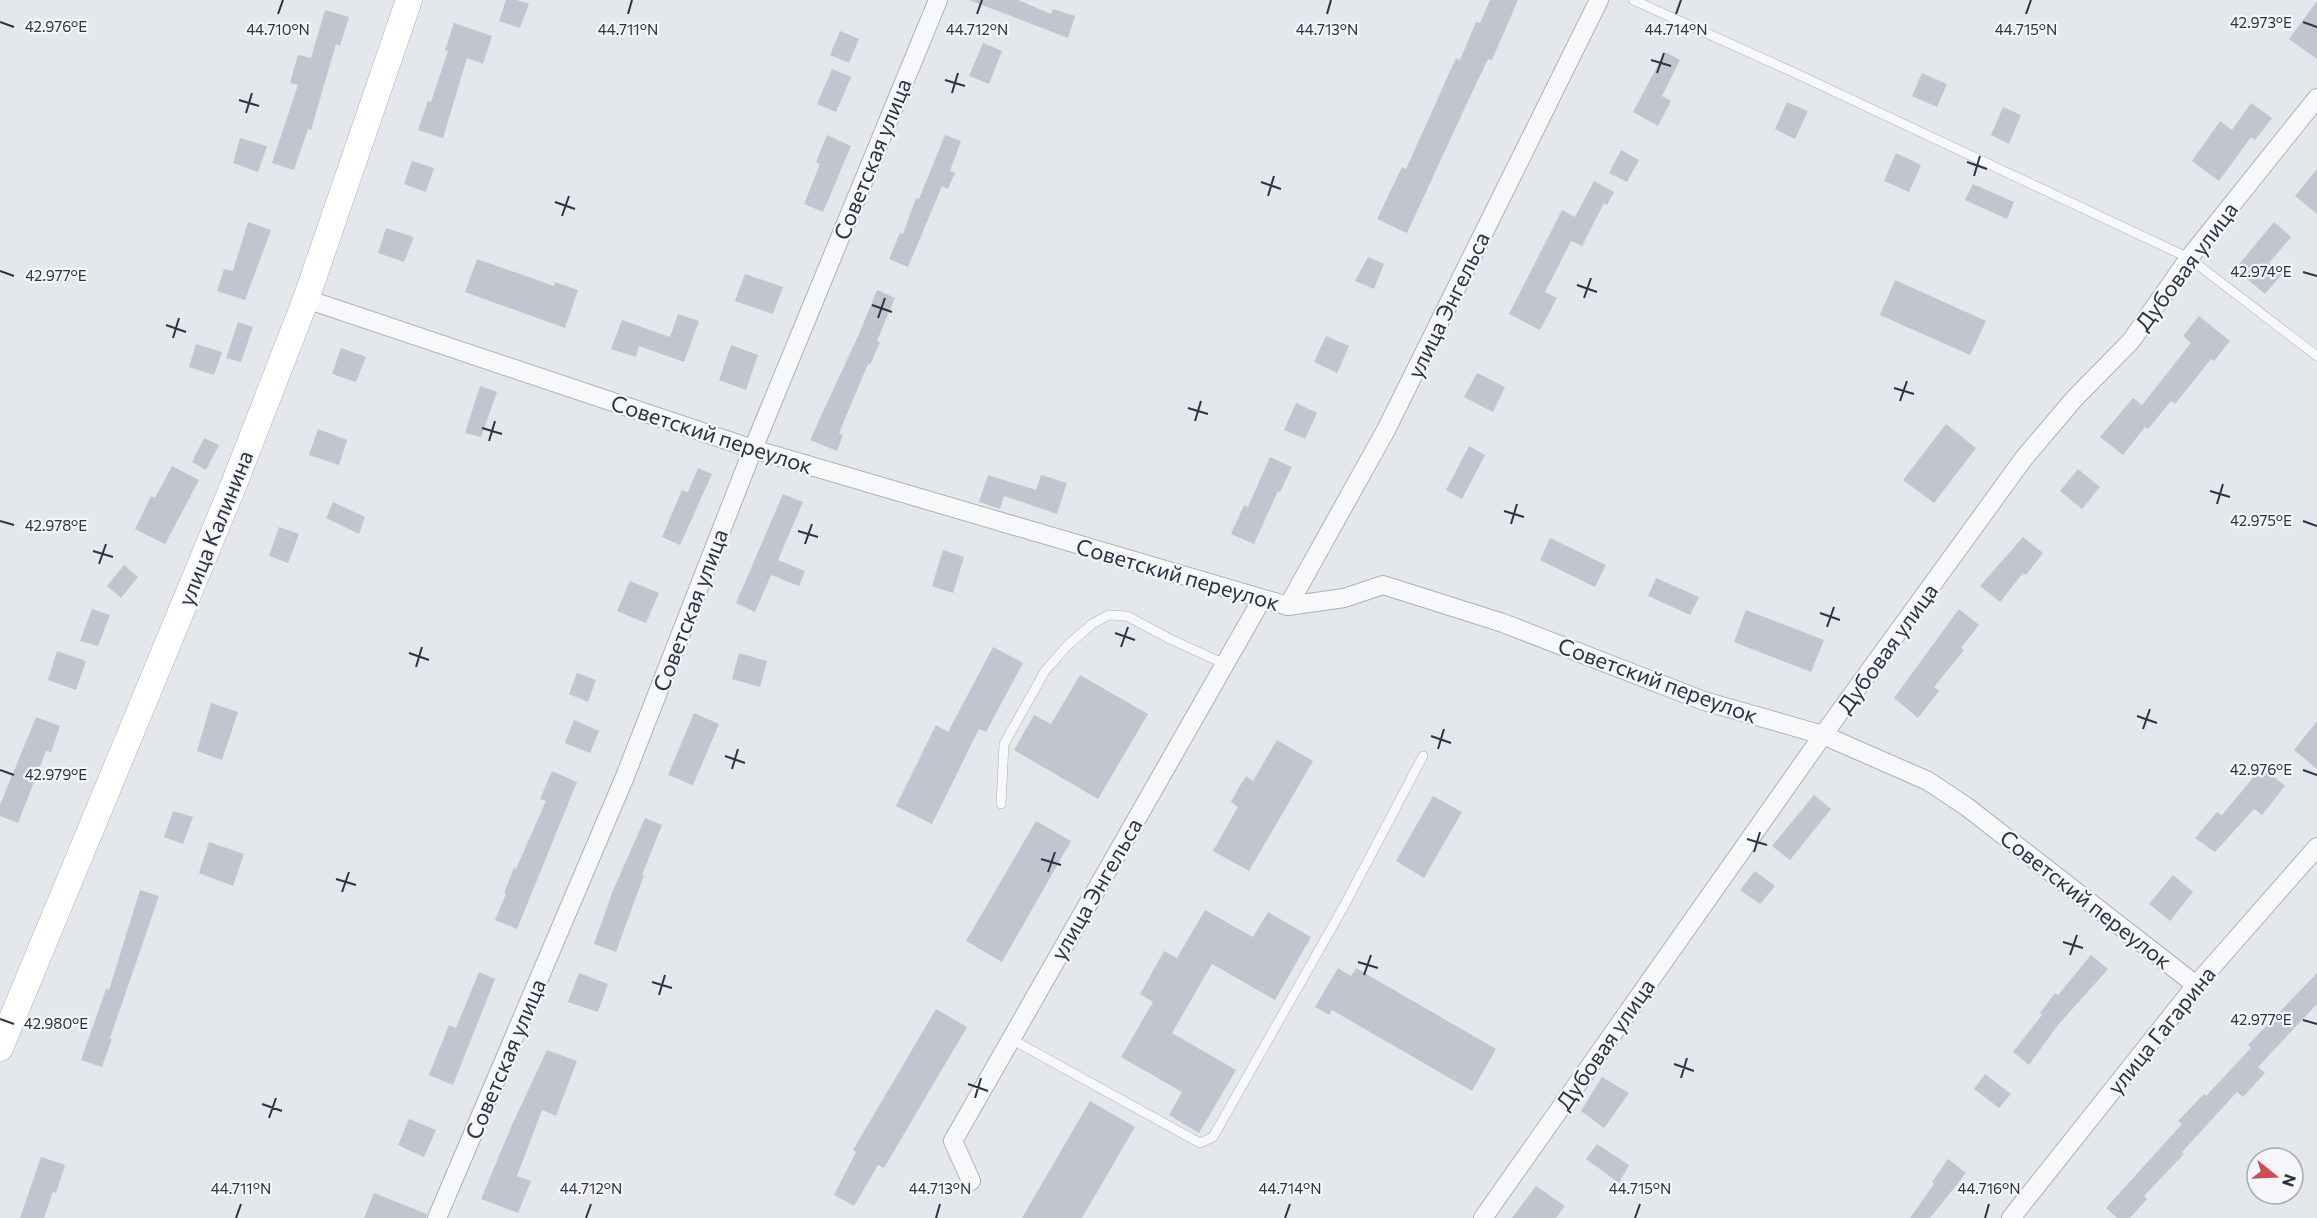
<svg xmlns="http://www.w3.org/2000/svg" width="2317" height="1218" viewBox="0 0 2317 1218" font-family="Commissioner,sans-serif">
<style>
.building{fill:#c1c5cf}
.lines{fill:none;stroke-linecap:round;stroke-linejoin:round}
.lane-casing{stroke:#acb1ba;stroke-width:10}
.street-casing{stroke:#acb1ba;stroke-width:20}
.secondary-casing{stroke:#acb1ba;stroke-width:27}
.lane{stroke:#f7f8fa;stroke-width:9}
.street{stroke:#f7f8fa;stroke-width:18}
.secondary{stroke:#fff;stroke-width:26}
.ticks{fill:none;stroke:#2b3344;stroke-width:2}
.labels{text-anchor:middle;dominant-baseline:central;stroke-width:4.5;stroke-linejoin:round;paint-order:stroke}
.street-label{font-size:22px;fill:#2b3344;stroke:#f4f6f9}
.ticks-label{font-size:15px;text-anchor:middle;fill:#2b3344;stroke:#f4f6f9;stroke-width:4.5;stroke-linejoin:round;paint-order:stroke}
</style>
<rect width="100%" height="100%" fill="#e4e7ec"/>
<g class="building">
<polygon points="506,0 517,0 529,4 520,28 499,21"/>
<polygon points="969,0 1018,0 1051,14 1053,9 1075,16 1068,38"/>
<polygon points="1490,0 1518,0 1492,60 1488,59 1468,101 1407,233 1377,219 1402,167 1406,169 1456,58 1460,60 1476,22 1480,23"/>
<polygon points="2317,1 2317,59 2289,39"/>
<polygon points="325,10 349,17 340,46 336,44 311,130 308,129 294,170 272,163 298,85 290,83 298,55 311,58"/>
<polygon points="454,23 492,36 483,64 467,58 443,138 418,130 428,101 431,102 448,51 445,50"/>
<polygon points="840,31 859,39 849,63 830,55"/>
<polygon points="983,43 1002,51 989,84 969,76"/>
<polygon points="1665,52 1680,60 1662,96 1671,101 1658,126 1633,112"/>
<polygon points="832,69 851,77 836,112 817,104"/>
<polygon points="1922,73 1947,84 1937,107 1912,96"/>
<polygon points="1787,102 1808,111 1795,139 1775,129"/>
<polygon points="2251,103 2272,118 2255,140 2251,137 2219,181 2192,161 2220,121 2232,130"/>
<polygon points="2003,107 2021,115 2009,144 1991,135"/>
<polygon points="827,135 851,146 823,212 804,204 820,164 816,162"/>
<polygon points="945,135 961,141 950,171 955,173 948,189 942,186 908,267 889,259 900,233 903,234 916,198 919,199"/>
<polygon points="240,138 267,146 258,172 233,163"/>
<polygon points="1621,150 1639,160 1627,182 1609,173"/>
<polygon points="1896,153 1921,165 1909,192 1884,181"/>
<polygon points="412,161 434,168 426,192 404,184"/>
<polygon points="2317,169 2317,214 2295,196"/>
<polygon points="1594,181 1614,192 1607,205 1604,203 1582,246 1571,241 1545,292 1557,298 1540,330 1509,314 1562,210 1575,217"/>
<polygon points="1973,184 2014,202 2007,219 1965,200"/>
<polygon points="248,222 271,230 245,300 217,291 224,269 233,271"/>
<polygon points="2274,222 2291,237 2269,263 2282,274 2265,294 2235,269"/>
<polygon points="386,228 414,237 404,262 378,253"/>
<polygon points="1368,257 1384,264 1374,289 1355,281"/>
<polygon points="477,259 554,286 555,282 578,290 565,328 465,292"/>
<polygon points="745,274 783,287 773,314 735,301"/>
<polygon points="1895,280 1986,321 1970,355 1880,315"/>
<polygon points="877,290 895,298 877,341 880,342 870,365 868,364 839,433 843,435 837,451 810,440 859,334"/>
<polygon points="678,314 699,321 684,362 639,346 636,357 611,349 622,320 670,337"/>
<polygon points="2199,316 2230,341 2214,361 2211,359 2175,404 2171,401 2148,429 2145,427 2123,455 2100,437 2133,398 2142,405 2191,343 2183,336"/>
<polygon points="238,322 253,327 241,362 226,358"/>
<polygon points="1326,336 1349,346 1337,373 1314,362"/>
<polygon points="196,344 222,352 214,375 189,367"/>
<polygon points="731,345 758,355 746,390 719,380"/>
<polygon points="341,348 366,357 356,382 332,374"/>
<polygon points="1477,373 1505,387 1493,412 1464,397"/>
<polygon points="480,386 497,392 481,437 465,433"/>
<polygon points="1296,403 1317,413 1305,439 1284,430"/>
<polygon points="1946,424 1976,448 1934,503 1903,480"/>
<polygon points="318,429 347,440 339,465 309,455"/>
<polygon points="204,438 219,445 206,470 192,462"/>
<polygon points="1469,446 1485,455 1462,499 1446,490"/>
<polygon points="1270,457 1292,467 1280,492 1278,491 1254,544 1231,534 1244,505 1248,507"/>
<polygon points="172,466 199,480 165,544 135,529 151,496 155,498"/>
<polygon points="698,468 712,474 680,545 662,537 682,490 688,492"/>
<polygon points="2078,469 2100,487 2082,509 2060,491"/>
<polygon points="988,475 1036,490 1041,475 1067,483 1057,514 1004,496 1000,509 979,502"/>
<polygon points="783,494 803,502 778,560 805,571 799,586 771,575 755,612 736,603"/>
<polygon points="333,502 365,517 359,534 326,518"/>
<polygon points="279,527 299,534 288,563 269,556"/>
<polygon points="2023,537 2043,553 2026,575 2023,573 2000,602 1980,586"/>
<polygon points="1550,538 1606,565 1595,587 1540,560"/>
<polygon points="943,550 964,557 953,593 932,586"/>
<polygon points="124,565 138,577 121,598 107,586"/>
<polygon points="1656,578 1699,597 1690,615 1648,596"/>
<polygon points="630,581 659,593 646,623 617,611"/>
<polygon points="92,609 110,615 98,646 80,641"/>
<polygon points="1959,609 1979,625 1961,648 1964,650 1934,687 1939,691 1918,718 1894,698"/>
<polygon points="1746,610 1824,640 1811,672 1734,642"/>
<polygon points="993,647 1023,663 986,732 979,729 932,824 896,806 936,725 948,732"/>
<polygon points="57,651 86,661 76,690 48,680"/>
<polygon points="739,653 767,661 760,687 732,679"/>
<polygon points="577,673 596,680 588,702 569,694"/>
<polygon points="1080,675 1148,714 1098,799 1014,750 1034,715 1051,724"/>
<polygon points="211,703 238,712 222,760 197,751"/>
<polygon points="694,713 719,724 693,785 668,775"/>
<polygon points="36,717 60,726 51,752 46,751 18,823 0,816 0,805"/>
<polygon points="574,720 599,731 590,753 565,743"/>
<polygon points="2317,721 2317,769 2294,750"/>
<polygon points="1277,740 1313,761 1249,871 1213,851 1238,807 1231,802 1238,789 1246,776 1253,781"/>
<polygon points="2262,767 2285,786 2262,815 2254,809 2215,852 2195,838 2217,812 2222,815"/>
<polygon points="552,771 577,782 517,929 495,920 506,894 504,893 514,868 516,869 546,801 540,799"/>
<polygon points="1814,795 1831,809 1790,860 1772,846"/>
<polygon points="1433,796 1462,812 1424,878 1396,861"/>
<polygon points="173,811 193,817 183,844 164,837"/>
<polygon points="645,818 662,825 642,875 644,875 616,952 594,944 612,893"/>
<polygon points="1036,821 1071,841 1002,962 966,941"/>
<polygon points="209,842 244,854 233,886 199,873"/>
<polygon points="1755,871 1775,886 1760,904 1740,890"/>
<polygon points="2173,875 2193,892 2170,921 2149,904"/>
<polygon points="140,890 159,896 110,1038 112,1039 102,1067 81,1060 106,989 109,990"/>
<polygon points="1205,910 1253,937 1268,912 1311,937 1275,1000 1212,964 1172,1033 1236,1070 1199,1133 1169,1115 1182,1092 1121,1057 1153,1002 1140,994 1164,951 1177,958"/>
<polygon points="2091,955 2108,969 2058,1025 2029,1065 2013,1052 2042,1015 2040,1013 2055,993 2058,995"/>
<polygon points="1338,968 1351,976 1356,968 1496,1049 1472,1091 1332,1010 1329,1015 1315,1007"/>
<polygon points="479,972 495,979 453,1085 429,1075 449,1025 456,1028"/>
<polygon points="579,973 608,984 598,1012 568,1002"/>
<polygon points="2317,973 2317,1004 2258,1067 2265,1073 2243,1097 2237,1092 2182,1152 2184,1154 2144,1196 2147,1199 2130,1218 2117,1218 2106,1208 2182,1124 2178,1121 2204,1094 2206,1096 2251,1048 2248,1045"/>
<polygon points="936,1009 967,1027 884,1168 878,1165 854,1206 834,1195 856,1152 853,1150"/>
<polygon points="547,1050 577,1061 556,1116 542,1110 517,1176 531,1181 518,1213 481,1199 512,1125"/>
<polygon points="1985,1074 2011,1094 1999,1108 1974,1089"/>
<polygon points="1602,1077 1629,1093 1604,1128 1581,1111"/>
<polygon points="1090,1101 1135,1127 1082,1218 1022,1218"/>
<polygon points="409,1119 436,1130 424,1157 398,1145"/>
<polygon points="1597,1144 1629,1165 1619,1183 1586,1159"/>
<polygon points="41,1157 65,1165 56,1193 53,1192 44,1218 20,1218"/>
<polygon points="1948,1159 1966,1173 1930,1218 1910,1218 1934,1184 1932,1182"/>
<polygon points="1536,1186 1565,1206 1556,1218 1512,1218"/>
<polygon points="374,1193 427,1214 426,1218 364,1218"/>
</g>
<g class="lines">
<defs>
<g id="lane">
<polyline points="1633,0 1795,73 2189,258 2317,356"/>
<polyline points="1001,804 1004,744 1045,671 1068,645 1092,624 1109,615 1127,616 1170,639 1225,664"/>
<polyline points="1011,1039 1200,1143 1213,1137 1344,906 1423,756"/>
</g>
<g id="street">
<polyline points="306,299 753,449 1288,606 1344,598 1383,585 1503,623 1704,701 1823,735 1928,781 1967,807 2196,985"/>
<polyline points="1288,606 1386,430 1599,0"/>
<polyline points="971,1181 953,1141 1262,599"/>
<polyline points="437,1218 624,779 753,449 938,0"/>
<polyline points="1483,1218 1823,735 2024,458 2075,398 2131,341 2189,258 2317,98"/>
<polyline points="2011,1218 2196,985 2317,847"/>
</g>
<polyline id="secondary" points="0,1048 234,484 306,299 409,0"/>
</defs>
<use href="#lane" class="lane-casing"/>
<use href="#street" class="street-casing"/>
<use href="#secondary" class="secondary-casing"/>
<use href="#lane" class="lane"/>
<use href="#street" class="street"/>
<use href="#secondary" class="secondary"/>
</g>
<path class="ticks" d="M278,14L283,0M628,14L632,0M977,14L982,0M1327,14L1331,0M1676,14L1681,0M2026,14L2031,0M0,22L14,27M2303,22L2317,27M1651,60L1671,66M1657,73L1664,53M945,80L965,86M952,93L958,73M239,100L259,106M246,113L252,93M1967,162L1987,169M1974,176L1980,156M1261,182L1281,189M1268,196L1274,176M555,202L575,209M562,216L569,196M0,271L14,276M2303,272L2317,276M1577,285L1597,292M1584,298L1591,278M872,305L892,312M878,318L885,298M166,325L186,332M173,338L179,318M1894,388L1914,394M1900,401L1907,381M1188,408L1208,414M1195,421L1201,401M482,428L502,434M489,441L495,421M2210,491L2230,497M2217,504L2223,484M1504,511L1524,517M0,521L14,525M2303,521L2317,526M1511,524L1517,504M798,531L818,537M805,544L812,524M93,551L113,557M99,564L106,544M1820,613L1840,620M1827,627L1834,607M1115,633L1135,640M1121,647L1128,627M409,653L429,660M416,667L422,647M2137,716L2157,723M2143,729L2150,709M1431,736L1451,743M1438,749L1444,729M725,756L745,763M732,769L738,749M0,770L14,775M2303,770L2317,775M1747,839L1767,845M1754,852L1760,832M1041,859L1061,865M1048,872L1055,852M336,879L356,885M342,892L349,872M2063,942L2083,948M2070,955L2077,935M1358,962L1378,968M1364,975L1371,955M652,982L672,988M659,995L665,975M0,1019L14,1024M2303,1020L2317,1024M1674,1064L1694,1071M1681,1078L1687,1058M968,1084L988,1091M975,1098L981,1078M262,1104L282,1111M269,1118L276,1098M236,1218L241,1204M586,1218L591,1204M936,1218L940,1204M1285,1218L1290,1204M1635,1218L1640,1204M1985,1218L1989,1204"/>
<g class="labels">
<g class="street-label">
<text transform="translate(872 159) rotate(-68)">Советская улица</text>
<text transform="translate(2186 266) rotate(-53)">Дубовая улица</text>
<text transform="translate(1448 305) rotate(-64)">улица Энгельса</text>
<text transform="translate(712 434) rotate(18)">Советский переулок</text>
<text transform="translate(215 528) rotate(-68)">улица Калинина</text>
<text transform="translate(1178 574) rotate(16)">Советский переулок</text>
<text transform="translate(690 610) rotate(-69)">Советская улица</text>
<text transform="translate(1887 648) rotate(-54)">Дубовая улица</text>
<text transform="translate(1658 680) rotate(20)">Советский переулок</text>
<text transform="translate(1096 889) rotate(-60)">улица Энгельса</text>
<text transform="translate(2086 899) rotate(38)">Советский переулок</text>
<text transform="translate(2161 1030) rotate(-51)">улица Гагарина</text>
<text transform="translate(1605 1044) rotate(-55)">Дубовая улица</text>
<text transform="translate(505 1059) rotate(-67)">Советская улица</text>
</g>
</g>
<g class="ticks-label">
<text x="2261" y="28">42.973°E</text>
<text x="56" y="32">42.976°E</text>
<text x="278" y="35">44.710°N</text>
<text x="628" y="35">44.711°N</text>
<text x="977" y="35">44.712°N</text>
<text x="1327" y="35">44.713°N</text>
<text x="1676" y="35">44.714°N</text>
<text x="2026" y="35">44.715°N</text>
<text x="2261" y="277">42.974°E</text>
<text x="56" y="281">42.977°E</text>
<text x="2261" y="526">42.975°E</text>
<text x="56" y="531">42.978°E</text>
<text x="2261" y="775">42.976°E</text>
<text x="56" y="780">42.979°E</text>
<text x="2261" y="1025">42.977°E</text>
<text x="56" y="1029">42.980°E</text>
<text x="241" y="1194">44.711°N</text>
<text x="591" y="1194">44.712°N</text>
<text x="940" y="1194">44.713°N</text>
<text x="1290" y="1194">44.714°N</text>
<text x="1640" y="1194">44.715°N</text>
<text x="1989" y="1194">44.716°N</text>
</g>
<g transform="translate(2275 1176) rotate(108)"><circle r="28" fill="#f4f6f9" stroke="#a4a8b1" stroke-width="1.5"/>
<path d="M0-4.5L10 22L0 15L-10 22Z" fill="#cf4b57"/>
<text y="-9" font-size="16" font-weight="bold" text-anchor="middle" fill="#2b3344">N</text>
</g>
</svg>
